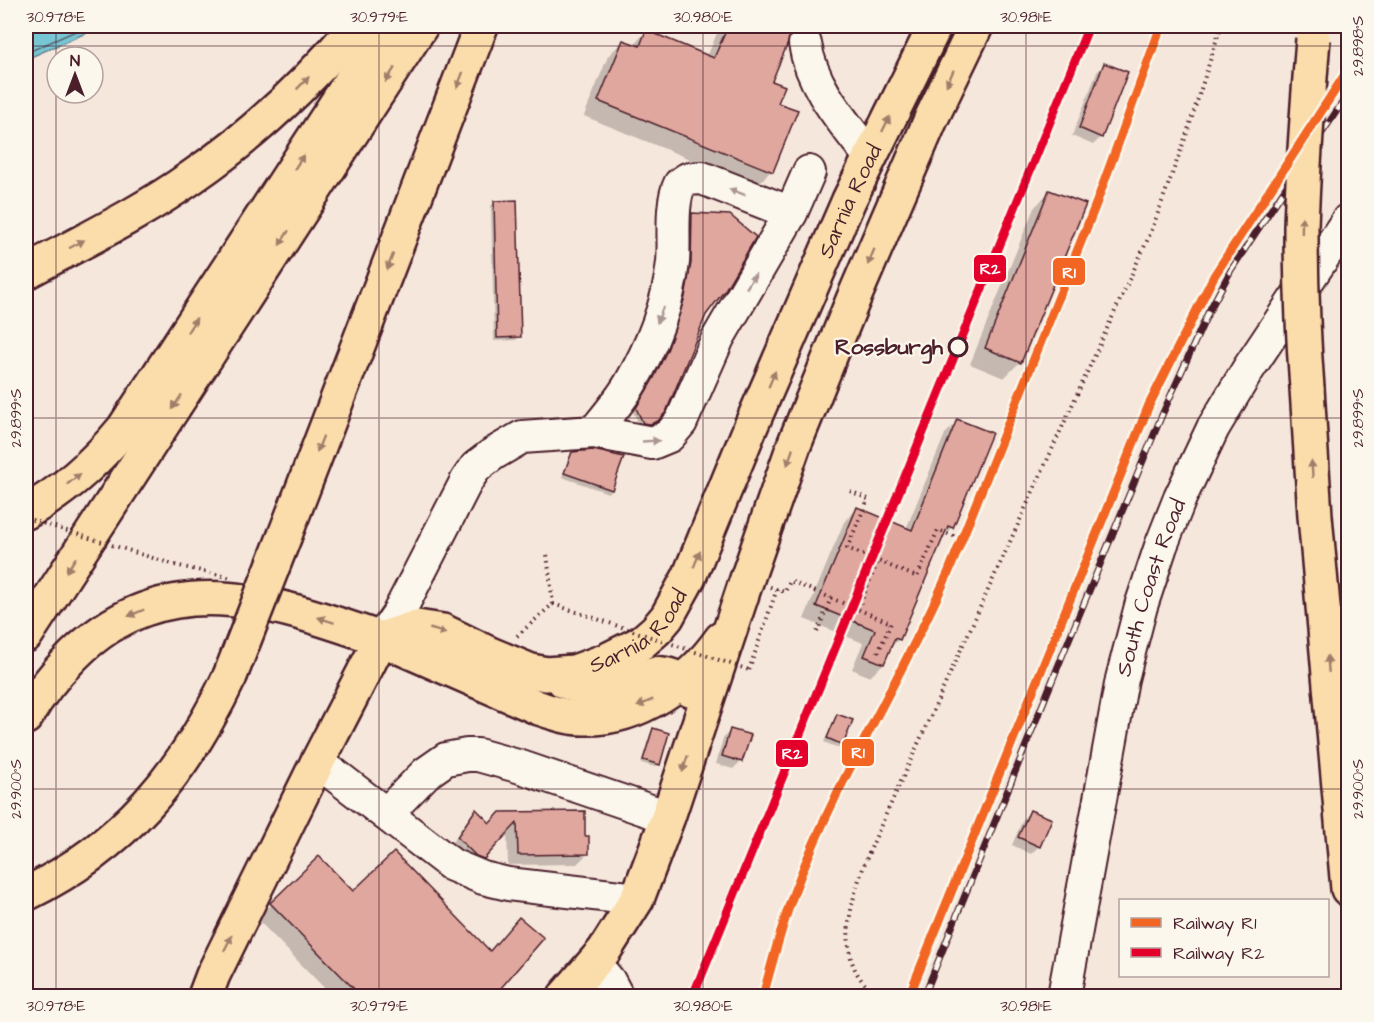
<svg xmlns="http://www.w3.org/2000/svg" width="1374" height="1022" viewBox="0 0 1374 1022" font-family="'Architects Daughter',sans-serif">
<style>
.water{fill:#77c6d4;stroke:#658390;stroke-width:1.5}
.shadow{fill:#0003}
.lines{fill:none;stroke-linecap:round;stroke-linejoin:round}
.shore{stroke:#5c626f;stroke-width:1.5}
.building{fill:#e0a79e;stroke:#4a1f2b;stroke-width:1.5}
.minor-casing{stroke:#4a1f2b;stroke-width:36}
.major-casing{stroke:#4a1f2b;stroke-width:38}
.highway-casing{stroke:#4a1f2b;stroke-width:38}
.path{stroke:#4a1f2b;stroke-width:4;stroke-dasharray:1.5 4.5;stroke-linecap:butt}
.minor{stroke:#fbf7ec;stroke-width:32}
.major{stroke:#faddab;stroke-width:33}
.highway{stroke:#faddab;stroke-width:33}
.rail-casing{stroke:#4a1f2b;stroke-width:7}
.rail{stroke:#fbf7ec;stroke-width:4.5;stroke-dasharray:14;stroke-linecap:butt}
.highway-bridge-casing{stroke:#4a1f2b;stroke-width:38;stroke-linecap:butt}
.path-bridge{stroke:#4a1f2b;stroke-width:4;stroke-dasharray:1.5 4.5;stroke-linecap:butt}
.highway-bridge{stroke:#faddab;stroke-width:33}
.rail-1-casing{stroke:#fbf7ec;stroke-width:14}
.rail-2-casing{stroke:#fbf7ec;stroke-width:14}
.rail-1{stroke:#f26522;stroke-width:9}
.rail-2{stroke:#e4002b;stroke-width:9}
.oneway{fill:#a27e6b}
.oneway2{fill:#ab9695}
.ticks{fill:none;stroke:#4a1f2b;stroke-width:1.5;stroke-opacity:0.45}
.stop-dot{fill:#fbf7ec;stroke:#4a1f2b;stroke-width:3}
.labels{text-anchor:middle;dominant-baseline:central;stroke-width:4.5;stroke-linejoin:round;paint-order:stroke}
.street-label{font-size:22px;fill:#4a1f2b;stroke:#fbf7ec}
.stop-label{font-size:22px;font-weight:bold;fill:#4a1f2b;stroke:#fbf7ec;text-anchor:end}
.line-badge{stroke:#fbf7ec;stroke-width:2}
.badge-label{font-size:16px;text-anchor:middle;font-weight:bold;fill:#fff}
.neatline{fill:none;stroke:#4a1f2b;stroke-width:2}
.ticks-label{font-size:15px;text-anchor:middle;fill:#4a1f2b}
</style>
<rect width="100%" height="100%" fill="#f6e7dc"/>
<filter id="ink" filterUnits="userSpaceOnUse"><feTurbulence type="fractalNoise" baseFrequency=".0167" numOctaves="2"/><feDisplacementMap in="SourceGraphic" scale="12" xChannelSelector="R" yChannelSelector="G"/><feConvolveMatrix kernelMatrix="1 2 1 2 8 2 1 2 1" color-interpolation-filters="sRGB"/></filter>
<g filter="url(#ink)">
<polygon class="water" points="26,26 102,26 26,59"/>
<g class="shadow">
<polygon points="720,26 793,27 770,82 776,104 771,171 756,186 584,116 608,56 623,41 633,45 646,32 707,57"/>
<polygon points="1105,64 1101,137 1093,145 1072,136 1097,72"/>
<polygon points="1049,192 1020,362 1004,378 970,364 1034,208"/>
<polygon points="494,203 520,336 516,340 494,341 491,206"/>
<polygon points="692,214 705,315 657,420 646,427 640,426 633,412 651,383 665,353 682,302 688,268 689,218"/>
<polygon points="958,421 952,527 941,538 899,639 889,649 883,664 870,677 852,669 863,643 804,619 844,522 857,509 906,529 945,434"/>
<polygon points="573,453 611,489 608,493 562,477 569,457"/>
<polygon points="837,716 841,744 838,748 824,742 834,719"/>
<polygon points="654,730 658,764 655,767 641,763 650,734"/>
<polygon points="731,730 741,761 733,769 716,764 723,738"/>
<polygon points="476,811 490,825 583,813 584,838 587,854 577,864 508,865 507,831 472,868 448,849 466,822"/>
<polygon points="1030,811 1039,846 1031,854 1012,845 1023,819"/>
<polygon points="319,858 353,893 489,952 519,919 542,938 492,996 332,996 257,919"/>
</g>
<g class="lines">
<polyline class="shore" points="26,53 87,26"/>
</g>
<g class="building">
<polygon points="728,26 795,26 772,81 785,86 778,103 798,110 773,172 598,101 623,40 640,46 646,30 714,58"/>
<polygon points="1104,63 1128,72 1102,138 1079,128"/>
<polygon points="1049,190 1086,204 1021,363 985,348"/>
<polygon points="517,200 521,337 497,338 494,201"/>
<polygon points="692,213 730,215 756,237 725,290 706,315 666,412 658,421 650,424 643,423 636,408 654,378 668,348 685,297 691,263"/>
<polygon points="957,419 992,433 953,528 948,526 900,640 895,638 884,664 864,656 875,630 816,606 857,507 912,530"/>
<polygon points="593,450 624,457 612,490 564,473 572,452"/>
<polygon points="837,714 853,720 843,745 827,738"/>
<polygon points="653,728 669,733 660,765 643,760"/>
<polygon points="730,729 751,735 742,762 722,756"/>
<polygon points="476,809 490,823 500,812 585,811 585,836 589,836 589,854 518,855 517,823 484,859 476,856 457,837"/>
<polygon points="1030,810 1052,819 1040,847 1018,837"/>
<polygon points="394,852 490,951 519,917 544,938 494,996 361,996 270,903 319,856 353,891"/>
</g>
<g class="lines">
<defs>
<g id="minor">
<path d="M805,44C812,88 844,122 870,157"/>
<path d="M594,432C607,416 620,401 630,384C651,348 669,303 673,262C675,239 670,204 680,184L687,179L702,178L791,213"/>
<polyline points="381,639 397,616 467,480 476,467 493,454 522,437 594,432 652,443 669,436 681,422 718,338 791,213 809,172"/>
<polyline points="317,763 335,775 452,865 483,878 508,884 637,899"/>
<polyline points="386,814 426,773 446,759 467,755 478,755 521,767 668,817"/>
<polyline points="594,963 609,981 617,996"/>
<path id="s1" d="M1064,996L1122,679L1141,606L1161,546L1180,498L1213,428L1249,368L1348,220"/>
</g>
<g id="major">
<path d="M381,639L539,708C554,713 568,718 584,718C638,720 691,682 721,639"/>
<path d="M564,681C578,687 595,688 611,685C641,679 664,660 690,690"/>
<path id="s2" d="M205,996L213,975L317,763L381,639L417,627L443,631L490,654L531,671L546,674L574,672L607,660L641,643L656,630L667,617L689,577L751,426L849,200L935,26"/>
<polyline points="565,996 604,951 637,899 668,817 747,579 794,445 853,300 931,119 976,26"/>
</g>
<g id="highway">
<path d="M26,272C81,242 140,214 192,177C253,135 309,82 356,26"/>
<polyline points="1307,388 1315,516 1348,889"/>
<path d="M26,512C64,491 96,462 124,428L387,26"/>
<polyline points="285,535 481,26"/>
<polyline points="26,635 421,26"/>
<path d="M26,717C39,693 54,675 73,656C166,563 274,602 381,639"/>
<path d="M26,894C124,846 184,774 230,676"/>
</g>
</defs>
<use href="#minor" class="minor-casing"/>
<use href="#major" class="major-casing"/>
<use href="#highway" class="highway-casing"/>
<g class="path">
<polyline points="850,491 868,499 847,548 917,577 938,530 956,537"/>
<polyline points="770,587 785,592 790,581 891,623 877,655"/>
<polyline points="858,609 878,561"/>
<polyline points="817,632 831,598"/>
<polyline points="517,636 553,604 547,554"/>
<polyline points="749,670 777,589"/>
<path d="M879,996C811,953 874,844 897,790L1151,232L1187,133L1221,26"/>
</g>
<use href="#minor" class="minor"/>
<use href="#major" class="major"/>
<use href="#highway" class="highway"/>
<defs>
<g id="rail">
<polyline points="909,996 1149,405 1214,276 1348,70"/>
<polyline points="924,996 1070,637 1162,415 1208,313 1231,270 1348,94"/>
</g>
</defs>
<use href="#rail" class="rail-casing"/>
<use href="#rail" class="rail"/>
<defs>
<g id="highway-bridge">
<path d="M1307,388C1303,335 1301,281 1301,227C1303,165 1308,102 1313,39"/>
<polyline points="230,676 285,535"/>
</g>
</defs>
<use href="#highway-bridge" class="highway-bridge-casing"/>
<g class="path-bridge">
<polyline points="26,518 175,565 232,578"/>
<polyline points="553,604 749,670"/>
</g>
<use href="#highway-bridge" class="highway-bridge"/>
<defs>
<g id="rail-1">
<path d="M763,996C773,960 782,923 796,887C838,777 902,678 949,571L1096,204L1161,26"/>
<polyline points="909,996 1149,405 1214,276 1348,70"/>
</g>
<polyline id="rail-2" points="693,996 1089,26"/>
</defs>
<use href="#rail-1" class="rail-1-casing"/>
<use href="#rail-2" class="rail-2-casing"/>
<use href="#rail-1" class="rail-1"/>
<use href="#rail-2" class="rail-2"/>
</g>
<defs><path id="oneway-solid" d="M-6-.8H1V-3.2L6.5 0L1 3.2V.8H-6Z" transform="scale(1.5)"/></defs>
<g class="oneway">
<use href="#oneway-solid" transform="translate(390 75) rotate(123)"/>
<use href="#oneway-solid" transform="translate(950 78) rotate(115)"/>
<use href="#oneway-solid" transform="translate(460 80) rotate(111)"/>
<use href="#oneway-solid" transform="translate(303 83) rotate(-45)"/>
<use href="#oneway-solid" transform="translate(886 124) rotate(-64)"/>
<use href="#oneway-solid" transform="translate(299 162) rotate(-57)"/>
<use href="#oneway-solid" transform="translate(1302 225) rotate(-89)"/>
<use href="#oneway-solid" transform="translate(284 238) rotate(123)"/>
<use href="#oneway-solid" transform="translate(77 244) rotate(-28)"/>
<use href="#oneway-solid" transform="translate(871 257) rotate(113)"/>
<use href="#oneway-solid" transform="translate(390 262) rotate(111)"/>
<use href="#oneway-solid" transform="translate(192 325) rotate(-57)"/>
<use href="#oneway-solid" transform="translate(772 379) rotate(-67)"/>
<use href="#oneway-solid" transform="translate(177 402) rotate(123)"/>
<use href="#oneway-solid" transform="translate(320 444) rotate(111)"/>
<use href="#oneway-solid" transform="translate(790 457) rotate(109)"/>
<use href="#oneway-solid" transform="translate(1312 469) rotate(-94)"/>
<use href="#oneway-solid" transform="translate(74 479) rotate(-38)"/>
<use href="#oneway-solid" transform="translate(697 559) rotate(-68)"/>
<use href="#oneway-solid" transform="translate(71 565) rotate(123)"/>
<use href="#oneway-solid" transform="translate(136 613) rotate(157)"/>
<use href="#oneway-solid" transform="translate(326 620) rotate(-162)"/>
<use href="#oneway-solid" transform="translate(438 631) rotate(16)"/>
<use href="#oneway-solid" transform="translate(1328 664) rotate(-95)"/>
<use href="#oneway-solid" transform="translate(645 703) rotate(156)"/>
<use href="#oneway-solid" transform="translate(685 764) rotate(108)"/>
<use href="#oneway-solid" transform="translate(228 943) rotate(-64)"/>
</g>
<g class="oneway2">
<use href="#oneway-solid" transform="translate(737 192) rotate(-159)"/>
<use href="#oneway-solid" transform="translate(751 281) rotate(-57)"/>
<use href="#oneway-solid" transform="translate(660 315) rotate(110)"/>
<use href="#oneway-solid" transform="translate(651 441) rotate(-3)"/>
</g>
</g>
<path class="ticks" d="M56,26V996M379,26V996M703,26V996M1026,26V996M26,46H1348M26,418H1348M26,789H1348"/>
<circle class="stop-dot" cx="958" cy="347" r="9"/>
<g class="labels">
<g class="street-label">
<text stroke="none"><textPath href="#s2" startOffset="1167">Sarnia Road</textPath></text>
<text stroke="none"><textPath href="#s1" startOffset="418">South Coast Road</textPath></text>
<text stroke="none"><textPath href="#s2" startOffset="681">Sarnia Road</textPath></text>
</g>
<g class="stop-label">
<text x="943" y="347">Rossburgh</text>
</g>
</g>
<g class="line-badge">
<rect x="973" y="254" width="34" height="29" rx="6" fill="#e4002b"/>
<rect x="1052" y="257" width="34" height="29" rx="6" fill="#f26522"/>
<rect x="841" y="738" width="34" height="29" rx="6" fill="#f26522"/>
<rect x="775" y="739" width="34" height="29" rx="6" fill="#e4002b"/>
</g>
<g class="badge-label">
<text x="990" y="274">R2</text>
<text x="1069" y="278">R1</text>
<text x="858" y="758">R1</text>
<text x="792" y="759">R2</text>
</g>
<rect width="1374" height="1022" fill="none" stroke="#fbf7ec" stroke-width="66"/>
<rect x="1119" y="899" width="210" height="78" fill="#fbf7ec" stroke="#b4a19f" stroke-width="1.5"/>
<rect x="1131" y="918" width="30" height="9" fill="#f26522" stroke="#b4a19f" stroke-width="1.5"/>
<text x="1173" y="929" font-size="18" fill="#4a1f2b">Railway R1</text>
<rect x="1131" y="948" width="30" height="9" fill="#e4002b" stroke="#b4a19f" stroke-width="1.5"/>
<text x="1173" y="959" font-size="18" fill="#4a1f2b">Railway R2</text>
<g transform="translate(75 75)"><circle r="28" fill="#fbf7ec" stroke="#b4a19f" stroke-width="1.5"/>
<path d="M0-4.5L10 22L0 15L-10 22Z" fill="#4a1f2b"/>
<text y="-9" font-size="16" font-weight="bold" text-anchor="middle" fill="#4a1f2b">N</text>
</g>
<rect x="33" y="33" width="1308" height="956" class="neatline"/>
<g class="ticks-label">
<text x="56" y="22">30.978°E</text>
<text x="379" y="22">30.979°E</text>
<text x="703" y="22">30.980°E</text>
<text x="1026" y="22">30.981°E</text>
<text transform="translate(1358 46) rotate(-90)" y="5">29.898°S</text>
<text transform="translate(16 418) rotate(-90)" y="5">29.899°S</text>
<text transform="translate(1358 418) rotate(-90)" y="5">29.899°S</text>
<text transform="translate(16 789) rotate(-90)" y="5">29.900°S</text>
<text transform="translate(1358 789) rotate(-90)" y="5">29.900°S</text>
<text x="56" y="1011">30.978°E</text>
<text x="379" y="1011">30.979°E</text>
<text x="703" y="1011">30.980°E</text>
<text x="1026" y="1011">30.981°E</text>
</g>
</svg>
